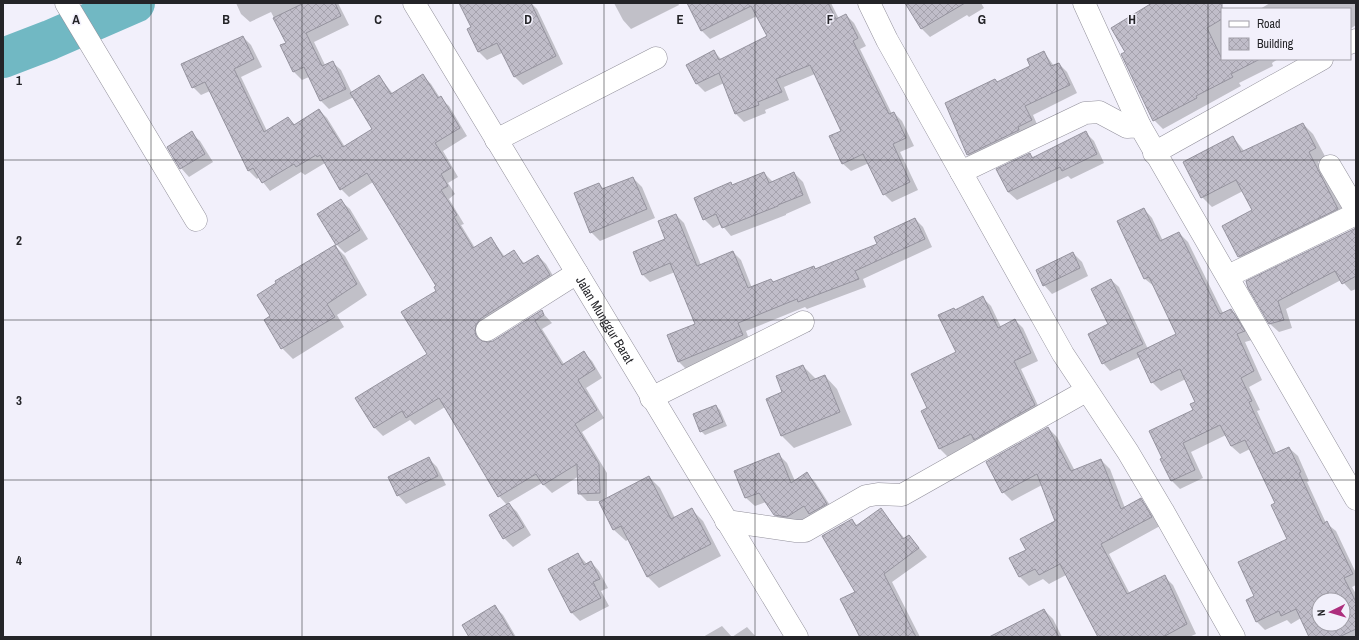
<svg xmlns="http://www.w3.org/2000/svg" width="1359" height="640" viewBox="0 0 1359 640" font-family="'Archivo Narrow',sans-serif">
<style>
.shadow{fill:#0003;fill-rule:evenodd}
.lines{fill:none;stroke-linecap:round;stroke-linejoin:round}
.river{stroke:#71b8c3;stroke-width:40}
.building{fill:url(#building-cross-hatch);stroke:#95939e;fill-rule:evenodd}
.minor-casing{stroke:#92909b;stroke-width:23}
.tertiary-casing{stroke:#92909b;stroke-width:23}
.minor{stroke:#fff;stroke-width:22}
.tertiary{stroke:#fff;stroke-width:22}
.grid{fill:none;stroke:#242428;stroke-width:1;stroke-opacity:0.55}
.labels{text-anchor:middle;dominant-baseline:central;stroke-width:3;stroke-linejoin:round;paint-order:stroke}
.street-label{font-size:13px;fill:#242428;stroke:#f2f0fb}
.grid-label{font-size:13px;text-anchor:middle;font-weight:bold;fill:#242428;stroke:#f2f0fb;stroke-width:3;stroke-linejoin:round;paint-order:stroke}
</style>
<defs>
<pattern id="building-cross-hatch" width="8" height="8" patternUnits="userSpaceOnUse"><rect width="8" height="8" fill="#c0bdc9"/><path d="M0 0l8 8M0 8l8-8" fill="none" stroke="#a5a2ad"/></pattern>
</defs>
<rect width="100%" height="100%" fill="#f2f0fb"/>
<g class="shadow">
<polygon points="236,3 338,3 349,25 314,42 325,65 332,62 341,70 352,93 379,76 393,94 423,76 431,84 440,98 449,106 467,136 443,151 458,177 448,183 455,194 449,199 464,224 461,225 475,248 491,238 505,257 514,252 525,264 538,256 546,264 558,284 482,340 483,343 494,342 541,311 552,323 542,329 564,364 584,353 592,361 602,378 586,388 604,418 582,432 607,473 607,498 649,477 660,488 675,518 692,510 703,521 721,556 659,588 648,577 629,539 626,541 614,530 599,501 587,501 579,493 579,476 552,493 542,483 508,503 517,512 531,535 513,547 504,538 490,515 507,505 499,496 445,407 415,425 410,420 383,436 375,428 357,398 428,355 437,286 373,182 349,197 341,189 325,163 305,175 301,172 270,191 259,177 257,179 249,171 210,91 201,95 193,87 243,37 251,45 262,67 241,77 267,131 288,118 295,125 319,110 327,118 345,147 373,129 354,97 329,109 321,101 309,77 302,80 294,72 281,46 287,43 271,12 250,22 241,14"/>
<polygon points="460,3 531,3 537,9 563,64 523,85 514,76 502,53 487,60 479,52 468,30 472,28"/>
<polygon points="614,3 678,3 679,5 631,29 623,20"/>
<polygon points="688,3 831,3 839,19 846,15 854,23 866,46 860,49 892,114 894,113 902,121 914,146 900,152 918,190 892,202 884,194 869,163 851,171 842,163 842,131 815,74 784,87 789,100 765,110 766,113 744,122 736,114 724,83 705,92 697,84 688,65 714,52 722,60 768,37 757,16 710,39 702,31"/>
<polygon points="906,3 981,3 984,8 969,17 967,15 930,37 922,29"/>
<polygon points="1153,3 1219,3 1223,9 1222,59 1278,59 1272,63 1273,66 1239,83 1241,86 1163,129 1154,120 1127,53"/>
<polygon points="1270,3 1356,3 1356,25 1350,29 1350,9 1260,9"/>
<polygon points="1044,52 1054,66 1059,64 1067,72 1077,93 1033,115 1039,129 976,163 968,155 946,103 998,83 1032,67"/>
<polygon points="1303,124 1313,134 1326,158 1318,162 1348,219 1249,267 1239,257 1223,226 1253,210 1243,191 1212,207 1202,197 1233,137 1245,152"/>
<polygon points="191,133 200,141 213,162 189,177 181,168"/>
<polygon points="1086,133 1094,141 1104,163 1071,179 1068,176 1017,200 1008,192 1030,154 1034,158"/>
<polygon points="764,173 773,182 794,173 803,182 811,203 786,214 786,215 731,236 721,224 713,228 704,219 731,184 733,186"/>
<polygon points="633,178 642,187 655,218 600,241 591,232 599,184 604,189"/>
<polygon points="341,201 350,209 368,239 345,253 337,245"/>
<path d="M1144,209L1152,218L1163,241L1179,233L1188,242L1223,313L1231,310L1240,318L1252,340L1245,342L1262,380L1249,387L1260,410L1257,411L1277,454L1289,448L1298,456L1309,481L1307,482L1326,523L1336,531L1356,573V585L1352,587L1356,594V637H1310L1301,618L1291,624L1287,620L1265,630L1257,622L1247,600L1255,596L1288,539L1276,503L1250,449L1240,454L1231,446L1226,435L1191,452L1203,478L1180,489L1172,481L1151,432L1195,410L1196,402L1186,379L1161,391L1152,382L1140,357L1110,371L1103,363L1109,325L1111,280L1119,287L1148,349L1178,335L1155,287L1145,279L1118,222ZM1319,600H1343V624H1319Z"/>
<polygon points="676,215 684,223 701,265 733,252 741,260 752,288 774,283 814,267 817,269 879,244 915,219 923,227 932,247 863,279 866,287 807,309 805,307 746,331 750,342 687,370 679,362 669,335 696,324 675,272 650,282 643,275 667,239"/>
<polygon points="1356,228 1356,289 1351,291 1341,280 1286,309 1292,328 1279,332 1270,324 1247,282"/>
<polygon points="335,246 345,256 367,295 337,315 344,327 293,359 282,348 272,317"/>
<polygon points="1073,253 1082,262 1088,276 1052,294 1044,285"/>
<polygon points="983,298 991,306 1001,327 1015,320 1023,328 1038,361 1021,369 1042,414 948,457 940,449 922,412 928,409 957,353 954,309 956,311"/>
<polygon points="803,366 816,379 825,376 837,389 852,425 794,448 782,436"/>
<polygon points="716,406 720,410 727,426 705,435 701,431"/>
<polygon points="1048,428 1057,437 1075,471 1101,460 1110,469 1125,508 1141,500 1150,509 1160,526 1109,554 1130,594 1164,576 1173,585 1196,634 1189,637 1099,637 1066,575 1049,584 1043,579 1029,586 1020,577 1010,559 1027,550 1057,522 1042,485 1012,501 1003,492"/>
<polygon points="779,455 787,463 795,481 807,474 815,482 835,513 796,525 784,524 775,515 766,502 755,506 746,498 736,472"/>
<polygon points="428,458 437,467 446,485 406,504 398,495"/>
<polygon points="881,510 905,539 909,536 927,557 892,582 920,637 859,637 842,600 856,592 852,520 858,526"/>
<polygon points="578,554 587,564 591,562 599,571 608,588 601,591 609,606 580,621 572,613 549,569"/>
<polygon points="495,607 503,615 516,637 471,637"/>
<polygon points="1044,610 1053,619 1062,637 1018,637"/>
<polygon points="722,626 732,637 747,627 756,637 703,637"/>
</g>
<g class="lines">
<polyline class="river" points="3,58 50,40 135,3"/>
</g>
<g class="building">
<polygon points="304,3 335,3 341,16 306,33 322,66 333,61 346,89 320,101 304,67 293,72 280,45 286,43 273,18"/>
<polygon points="459,3 531,3 556,56 514,77 497,43 478,52 467,29 471,27"/>
<polygon points="687,3 828,3 836,19 846,14 858,38 853,41 889,114 894,112 906,138 893,144 910,182 883,195 863,154 842,164 829,136 841,131 810,65 776,79 782,92 758,102 759,105 735,114 719,73 696,84 686,65 714,50 719,60 767,36 751,6 701,31"/>
<polygon points="905,3 965,3 921,29"/>
<polygon points="1152,3 1222,3 1222,19 1207,28 1222,59 1260,59 1231,74 1233,77 1196,96 1197,98 1153,121 1121,54 1125,52 1111,28"/>
<polygon points="243,36 254,59 234,69 264,132 288,117 294,125 319,109 343,147 372,129 350,93 379,75 391,94 423,74 438,98 441,96 460,128 435,143 451,168 441,174 448,186 441,190 457,215 454,217 473,248 491,237 503,257 514,250 523,264 538,255 550,275 480,319 476,325 475,331 476,336 482,341 488,342 493,341 542,310 544,315 535,321 562,365 584,351 595,369 578,380 597,410 575,424 599,464 600,493 578,494 577,464 543,485 536,474 498,497 439,398 406,418 402,411 374,428 355,398 427,354 401,312 436,291 434,287 436,286 367,173 340,190 320,155 317,157 316,155 296,167 294,164 262,183 253,168 248,171 205,82 192,88 181,64"/>
<polygon points="1044,51 1051,66 1059,63 1070,85 1025,106 1032,120 1018,127 1019,130 967,155 945,103 995,79 997,82 1030,66 1027,59"/>
<polygon points="1303,123 1316,148 1309,152 1338,209 1238,257 1222,226 1252,210 1236,180 1201,198 1183,162 1233,136 1241,152"/>
<polygon points="192,131 205,154 180,169 167,147"/>
<polygon points="1086,131 1097,154 1062,171 1060,167 1008,192 996,169 1030,153 1032,158"/>
<polygon points="764,172 769,183 794,172 803,195 778,205 778,206 722,228 716,214 703,220 694,198 731,182 732,185"/>
<polygon points="633,177 647,209 590,233 574,193 599,183 602,189"/>
<polygon points="341,199 360,230 336,245 317,214"/>
<path d="M1144,208L1160,241L1179,232L1220,314L1231,309L1245,331L1237,334L1254,371L1241,378L1252,401L1249,402L1273,454L1289,447L1301,472L1299,473L1323,524L1327,521L1353,574L1344,578L1356,602V629L1339,637H1309L1296,609L1281,616L1279,611L1256,622L1246,600L1254,596L1238,562L1287,539L1271,505L1275,503L1245,440L1231,446L1220,425L1183,443L1195,470L1171,481L1160,459L1162,458L1149,431L1193,410L1190,404L1195,402L1180,369L1151,383L1137,353L1176,334L1149,277L1144,279L1117,221ZM1319,600H1343V624H1319Z"/>
<polygon points="676,214 697,266 733,251 748,288 771,279 773,282 814,266 815,269 877,244 874,237 915,218 925,239 855,271 859,279 798,302 797,299 738,323 743,335 678,362 667,335 695,324 670,263 642,275 633,252 665,239 658,221"/>
<polygon points="1356,228 1356,276 1342,284 1335,271 1278,301 1284,320 1269,324 1248,288 1246,281"/>
<polygon points="335,245 357,284 327,304 335,317 281,349 264,320 270,316 257,295 276,283 275,281"/>
<polygon points="1073,252 1080,268 1043,286 1036,270"/>
<polygon points="1111,279 1143,344 1102,364 1088,334 1108,324 1091,289"/>
<polygon points="983,296 998,328 1015,319 1031,353 1014,361 1035,405 974,440 971,434 939,449 921,411 927,408 911,374 956,352 938,315 954,308 955,310"/>
<polygon points="803,365 810,381 825,375 840,412 781,436 766,399 782,392 776,376"/>
<polygon points="716,405 723,422 700,432 693,414"/>
<polygon points="1048,427 1071,471 1101,459 1121,509 1141,498 1152,517 1101,544 1127,594 1165,575 1187,624 1163,637 1098,637 1060,564 1039,575 1035,569 1019,577 1009,558 1026,550 1020,539 1055,521 1037,474 1002,493 986,462"/>
<polygon points="779,453 791,483 807,472 827,504 809,514 804,506 787,517 774,515 759,493 745,498 734,471"/>
<polygon points="429,457 438,476 397,496 388,477"/>
<polygon points="649,476 671,519 692,508 711,544 647,577 621,526 613,530 599,502"/>
<polygon points="509,503 524,527 503,539 489,515"/>
<polygon points="881,508 903,539 909,535 919,548 884,574 916,637 860,637 840,599 855,592 822,536 852,519 856,526"/>
<polygon points="578,553 584,565 591,561 600,579 593,582 601,598 571,613 548,569"/>
<polygon points="495,605 514,637 469,637 462,625"/>
<polygon points="1044,609 1059,637 989,637"/>
</g>
<g class="lines">
<defs>
<g id="minor">
<polyline points="66,3 196,220"/>
<polyline points="869,3 887,40 1063,354 1128,452 1163,511 1234,637"/>
<polyline points="1084,3 1140,126"/>
<polyline points="1350,43 1356,40"/>
<polyline points="496,140 656,58"/>
<polyline points="1154,153 1322,59"/>
<polyline points="961,172 1085,113 1099,112 1127,127 1140,126 1356,499"/>
<polyline points="1228,276 1356,214 1356,210 1330,166"/>
<polyline points="487,330 577,273"/>
<polyline points="651,398 803,322"/>
<polyline points="726,521 796,531 805,531 866,496 878,494 902,495 1086,391"/>
</g>
<g id="tertiary">
<path id="s1" d="M414,3L797,637"/>
</g>
</defs>
<use href="#minor" class="minor-casing"/>
<use href="#tertiary" class="tertiary-casing"/>
<use href="#minor" class="minor"/>
<use href="#tertiary" class="tertiary"/>
</g>
<path class="grid" d="M151,3V637M302,3V637M453,3V637M604,3V637M755,3V637M906,3V637M1057,3V637M1208,3V637M3,160H1356M3,320H1356M3,480H1356"/>
<g class="labels">
<g class="street-label">
<text stroke="none"><textPath href="#s1" startOffset="370">Jalan Munggur Barat</textPath></text>
</g>
</g>
<g class="grid-label">
<text x="76" y="24">A</text>
<text x="226" y="24">B</text>
<text x="378" y="24">C</text>
<text x="528" y="24">D</text>
<text x="680" y="24">E</text>
<text x="830" y="24">F</text>
<text x="982" y="24">G</text>
<text x="1132" y="24">H</text>
<text x="19" y="85">1</text>
<text x="19" y="245">2</text>
<text x="19" y="405">3</text>
<text x="19" y="565">4</text>
</g>
<rect width="1359" height="640" fill="none" stroke="#242428" stroke-width="8"/>
<rect x="1221" y="8" width="130" height="52" fill="#f2f0fb" stroke="#a09ea7"/>
<rect x="1229" y="21" width="20" height="6" fill="#ffffff" stroke="#a09ea7"/>
<text x="1257" y="28" font-size="12" fill="#242428">Road</text>
<rect x="1229" y="38" width="20" height="12" fill="url(#building-cross-hatch)" stroke="#a09ea7"/>
<text x="1257" y="48" font-size="12" fill="#242428">Building</text>
<g transform="translate(1331 612) rotate(265)"><circle r="19" fill="#f2f0fb" stroke="#a09ea7"/>
<path d="M0-3L7 15L0 10L-7 15Z" fill="#ad2e7d"/>
<text y="-6" font-size="11" font-weight="bold" text-anchor="middle" fill="#242428">N</text>
</g>
</svg>
